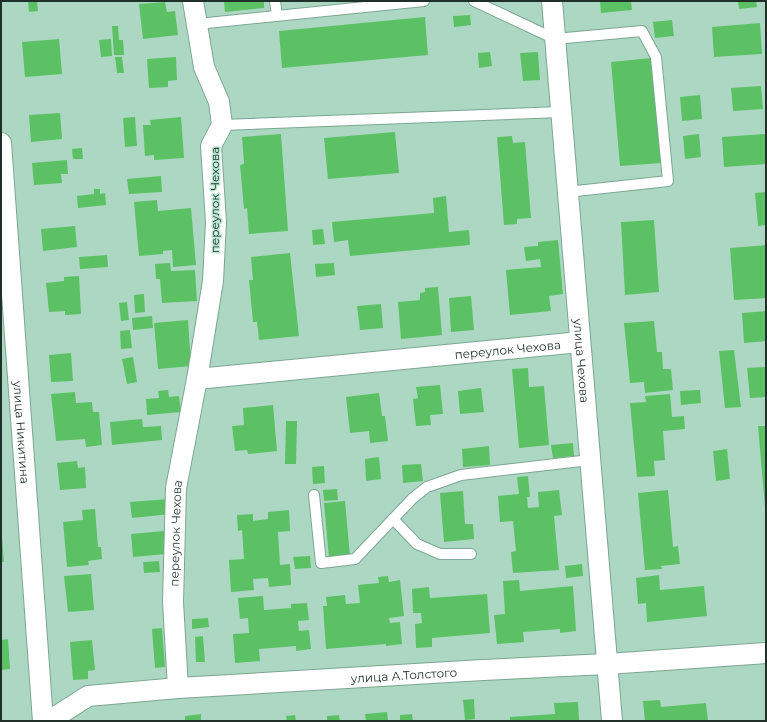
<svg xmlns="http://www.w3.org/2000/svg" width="767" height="722" viewBox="0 0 767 722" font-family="Montserrat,sans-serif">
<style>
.building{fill:#5cc164}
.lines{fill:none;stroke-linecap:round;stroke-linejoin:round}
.lane-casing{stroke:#7ba693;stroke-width:12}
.street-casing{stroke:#7ba693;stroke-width:22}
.lane{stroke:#fff;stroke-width:10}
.street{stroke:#fff;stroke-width:20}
.labels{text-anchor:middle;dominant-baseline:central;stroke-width:3;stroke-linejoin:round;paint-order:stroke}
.street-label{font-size:12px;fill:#1e3028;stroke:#b8e5d0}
</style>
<rect width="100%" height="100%" fill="#acd8c3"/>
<g class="building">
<polygon points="28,1 37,1 38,11 29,12"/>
<polygon points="224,1 264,1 264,8 225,12"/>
<polygon points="600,1 631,1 632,10 601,13"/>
<polygon points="738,1 756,1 757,7 739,9"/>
<polygon points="165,2 167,12 175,11 178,35 143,39 139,4"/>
<polygon points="470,15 471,25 454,27 453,16"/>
<polygon points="425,17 428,55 282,68 279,31"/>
<polygon points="672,20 674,36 655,38 653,22"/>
<polygon points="760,23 762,54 714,57 712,27"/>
<polygon points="112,26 118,26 119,40 123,40 124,55 114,55"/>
<polygon points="59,39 62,74 25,77 22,42"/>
<polygon points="111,39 112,56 101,57 99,40"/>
<polygon points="490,52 492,66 479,68 478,53"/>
<polygon points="538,52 540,80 523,81 520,53"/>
<polygon points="115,57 122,57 124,73 117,73"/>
<polygon points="176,57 177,80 168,81 168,87 149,88 147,59"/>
<polygon points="651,58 661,163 620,166 611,62"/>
<polygon points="761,86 763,109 733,111 731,88"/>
<polygon points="700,95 702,119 682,121 680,97"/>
<polygon points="60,113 62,139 31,142 29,115"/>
<polygon points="135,117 137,146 125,147 123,118"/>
<polygon points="181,117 184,158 154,160 154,155 145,156 143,125 151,125 150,120"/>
<polygon points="395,132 399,173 328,179 324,138"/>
<polygon points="281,134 288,231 249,234 247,208 244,209 240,165 244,164 242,137"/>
<polygon points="699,134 701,157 685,159 683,136"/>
<polygon points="765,134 766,164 724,167 722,137"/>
<polygon points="512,136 513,143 525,142 531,218 517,219 517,224 504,225 497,137"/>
<polygon points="82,148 83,159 73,159 72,149"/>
<polygon points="67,160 68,174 61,174 62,183 34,185 32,163"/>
<polygon points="161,176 162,192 129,194 127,179"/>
<polygon points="94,189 100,189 100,194 105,193 106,205 78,208 77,196 94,194"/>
<polygon points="766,192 766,225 758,226 755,193"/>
<polygon points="446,196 449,232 469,230 470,245 350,256 348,240 334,242 332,222 434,213 433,198"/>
<polygon points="157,200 158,211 191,208 196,265 173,267 172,250 163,251 163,254 139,256 134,202"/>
<polygon points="654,220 659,292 625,295 621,222"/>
<polygon points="75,226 77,247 43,251 41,229"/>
<polygon points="323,229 325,244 313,245 312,230"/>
<polygon points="558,240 563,294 549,296 551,311 510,315 506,270 541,267 540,259 526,261 524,247 538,246 538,242"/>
<polygon points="766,245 766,298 734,300 730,248"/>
<polygon points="290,253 299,336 259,340 257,322 253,322 249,280 253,280 251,257"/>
<polygon points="107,255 108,267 80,269 79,257"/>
<polygon points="170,263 171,271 195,270 197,301 162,303 160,279 156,279 155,264"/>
<polygon points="334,263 335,275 316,277 315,264"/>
<polygon points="79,276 81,314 65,315 65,311 49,312 46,283 64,281 64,277"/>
<polygon points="438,287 442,335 401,339 398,302 420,300 420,293 425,292 425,288"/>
<polygon points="144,294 145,312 135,313 134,295"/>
<polygon points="471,296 474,330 451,332 449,298"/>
<polygon points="127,302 129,320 121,321 119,303"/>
<polygon points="381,304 383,328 360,330 357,306"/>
<polygon points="766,311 766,341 744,343 742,313"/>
<polygon points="152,316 153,328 133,330 132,318"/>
<polygon points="188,320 191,366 158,369 154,323"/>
<polygon points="654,321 657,352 662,352 663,369 671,369 673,390 645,393 644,382 630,383 624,323"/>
<polygon points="130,330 132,348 121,349 120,331"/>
<polygon points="734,350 741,407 725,408 719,351"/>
<polygon points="71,353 73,381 51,382 49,355"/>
<polygon points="133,357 137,382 127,384 122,359"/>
<polygon points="766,367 766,397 750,398 747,368"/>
<polygon points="528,368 529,387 544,386 549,445 519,448 512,369"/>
<polygon points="440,385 443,414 430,415 431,425 416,426 413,399 418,398 416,387"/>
<polygon points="481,388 484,412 460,414 458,391"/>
<polygon points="168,390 169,397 179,396 181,412 147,415 146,399 159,398 158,391"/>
<polygon points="700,390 701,403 681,405 680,391"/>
<polygon points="75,392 76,403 92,402 93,412 99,412 102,445 86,447 85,439 56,441 51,394"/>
<polygon points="379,393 382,416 385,416 388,441 370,443 369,431 350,433 346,397"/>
<polygon points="670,394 672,417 684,416 685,429 663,431 665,460 654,461 655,476 637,477 630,403 646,402 645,396"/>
<polygon points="273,405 277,451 248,454 247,450 235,451 232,426 244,425 243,408"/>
<polygon points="142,419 143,427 161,426 162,440 112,445 110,422"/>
<polygon points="286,421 297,421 296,464 285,464"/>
<polygon points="758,426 766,426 766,507 765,507"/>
<polygon points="573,443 574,456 553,458 551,445"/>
<polygon points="489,446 490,465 463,467 462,449"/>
<polygon points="727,449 730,479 716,481 713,451"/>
<polygon points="379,457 381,479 366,481 365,459"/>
<polygon points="77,461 78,468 85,467 86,488 60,490 57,463"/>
<polygon points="421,464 423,481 403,483 402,465"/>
<polygon points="324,466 325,483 313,484 312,467"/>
<polygon points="528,476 530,497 527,497 528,508 539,507 538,492 559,490 562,515 554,516 559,570 513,573 511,552 516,551 513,521 500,522 498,496 519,494 517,477"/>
<polygon points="337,489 338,500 324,501 323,490"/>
<polygon points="668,490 673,547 678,546 680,564 661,566 662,569 645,570 638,493"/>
<polygon points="463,491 465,524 473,524 474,539 444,542 440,493"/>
<polygon points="170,499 171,514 132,518 130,502"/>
<polygon points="345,501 350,556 329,558 324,503"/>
<polygon points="95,509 98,547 101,547 102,559 88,561 89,565 67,567 63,522 83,520 82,510"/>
<polygon points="289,510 290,531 278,532 280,565 290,564 291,585 269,587 268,578 253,579 254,590 231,592 229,560 244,559 242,530 238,531 237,515 253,514 253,521 268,519 268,512"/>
<polygon points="164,531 166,554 133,557 131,534"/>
<polygon points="1,538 2,538 4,562 1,562"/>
<polygon points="310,556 311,568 295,569 293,557"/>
<polygon points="159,561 160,572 144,573 143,562"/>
<polygon points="582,564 583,576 566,578 565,566"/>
<polygon points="91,574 94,610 68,612 64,576"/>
<polygon points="659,575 660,590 704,586 707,616 647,622 646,603 638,604 636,578"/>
<polygon points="388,576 389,582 400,580 404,616 389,618 390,623 400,622 402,644 386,646 386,644 326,649 323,606 327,606 326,597 345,595 346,604 360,603 358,585 379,583 378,577"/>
<polygon points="519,580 520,591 573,586 576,631 560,633 560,629 523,632 524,642 497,644 494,615 505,614 503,581"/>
<polygon points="429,587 430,598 487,594 490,633 432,638 432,647 416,648 415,624 422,623 421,613 413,613 412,589"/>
<polygon points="263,596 264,610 291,608 291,604 307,603 309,620 298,621 299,631 309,630 311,649 296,651 296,646 259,649 260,661 235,663 233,634 249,633 248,618 240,619 238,598"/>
<polygon points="208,618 209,627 192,629 192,619"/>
<polygon points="162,628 165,667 155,668 152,629"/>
<polygon points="203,636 205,662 196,662 195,637"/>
<polygon points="8,639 10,669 1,670 1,640"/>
<polygon points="92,640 95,670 88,671 88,679 73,680 70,642"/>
<polygon points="474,699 475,719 465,720 463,700"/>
<polygon points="660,700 661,707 706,703 708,721 645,721 643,701"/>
<polygon points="578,702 579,721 510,721 510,717 555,714 554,703"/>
<polygon points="387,712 388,721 366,721 365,714"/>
<polygon points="201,714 201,721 185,721 185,716"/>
<polygon points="412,714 413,721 400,721 400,715"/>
<polygon points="295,715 296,721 287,721 286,716"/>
<polygon points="339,715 340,721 327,721 327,716"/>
</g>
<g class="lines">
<defs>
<g id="lane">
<polyline points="275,1 277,16"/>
<polyline points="474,1 555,39"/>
<polyline points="197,24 424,1"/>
<polyline points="555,39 642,31 656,57 668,181 567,192"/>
<polyline points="222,125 561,112"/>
<polyline points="314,495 321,563 355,559 413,498 427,487 461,475 590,460"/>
<polyline points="393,519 417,544 440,554 471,554"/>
</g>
<g id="street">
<path id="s1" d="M552,1L612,721"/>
<path id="s2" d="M1,143L43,721"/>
<path id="s3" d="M197,379L580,342"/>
<path id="s4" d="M178,688L173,602L176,488L197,379L213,281L216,222L211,146L222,125L219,102L204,67L193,1"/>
<path id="s5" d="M49,721L88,696L178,688L483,670L607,664L766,653"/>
</g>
</defs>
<use href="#lane" class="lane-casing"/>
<use href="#street" class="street-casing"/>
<use href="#lane" class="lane"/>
<use href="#street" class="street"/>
</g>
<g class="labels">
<g class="street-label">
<text transform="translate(214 200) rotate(-90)">переулок Чехова</text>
<text stroke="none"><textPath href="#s3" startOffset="312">переулок Чехова</textPath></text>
<text stroke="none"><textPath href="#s1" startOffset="361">улица Чехова</textPath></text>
<text stroke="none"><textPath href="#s2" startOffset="290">улица Никитина</textPath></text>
<text stroke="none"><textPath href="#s4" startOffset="155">переулок Чехова</textPath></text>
<text stroke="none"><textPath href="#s5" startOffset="363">улица А.Толстого</textPath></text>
</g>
</g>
<rect width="767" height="722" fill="none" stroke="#1e3028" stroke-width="4"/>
</svg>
